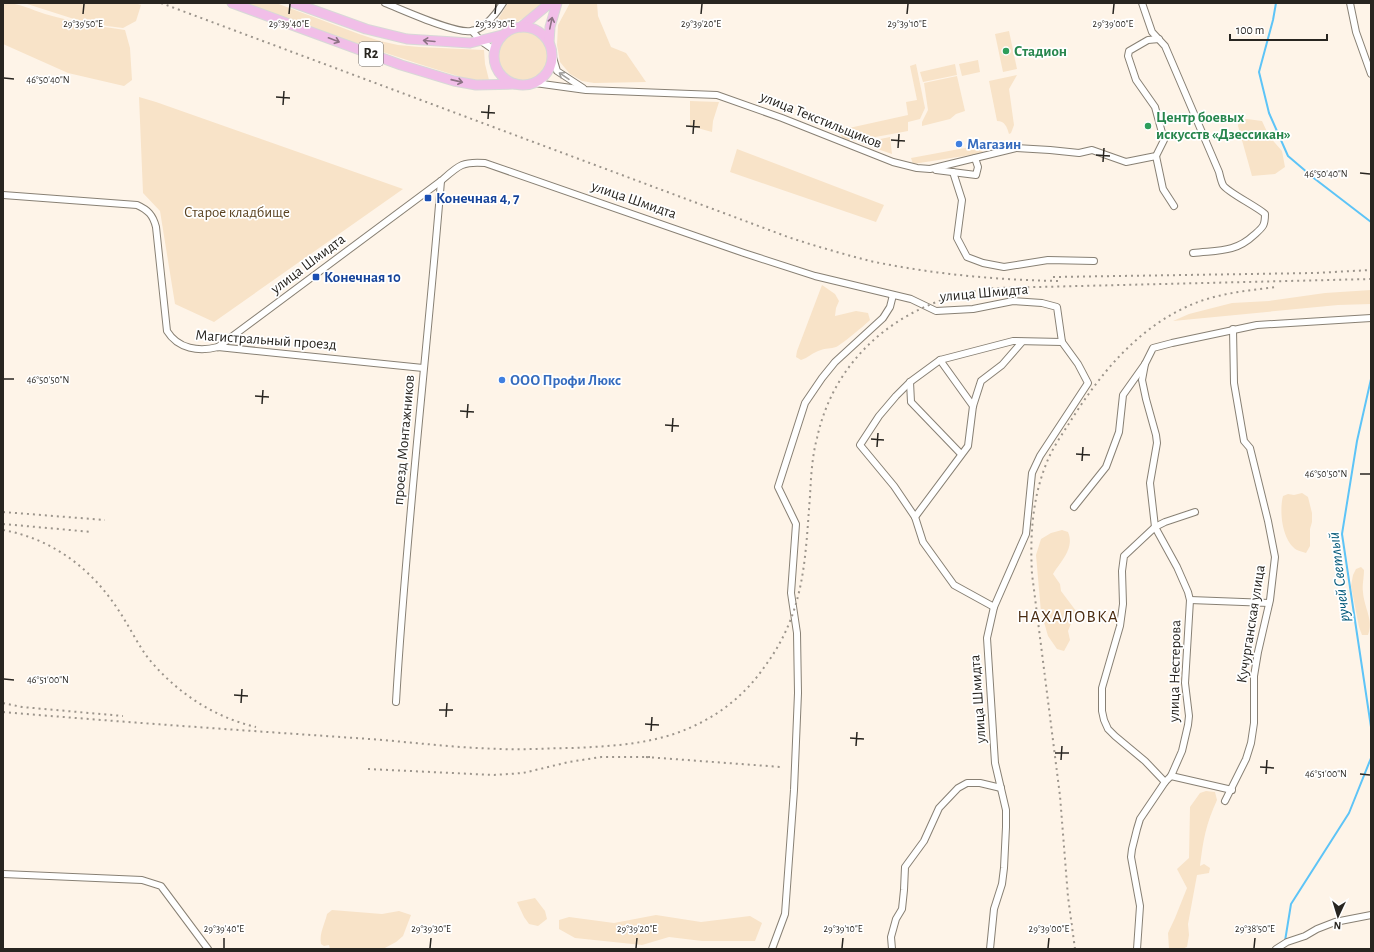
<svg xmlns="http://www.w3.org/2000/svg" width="1374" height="952" viewBox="0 0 1374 952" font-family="'Alegreya Sans',sans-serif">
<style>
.green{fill:#f8e3c8}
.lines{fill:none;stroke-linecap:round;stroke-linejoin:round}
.stream{stroke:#5dc4f7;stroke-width:2}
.street-casing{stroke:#888074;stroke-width:8}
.primary-casing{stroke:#d8d8d7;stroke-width:11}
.street{stroke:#fff;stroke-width:6}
.primary{stroke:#f1bee8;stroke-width:9}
.rail{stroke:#9c958c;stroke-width:2;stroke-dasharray:2 4;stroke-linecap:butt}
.oneway{stroke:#8c7284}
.oneway2{stroke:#9e9d9b}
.ticks{fill:none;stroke:#282520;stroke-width:1.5}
.leisure-dot{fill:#2e9e5b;stroke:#fff;stroke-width:1.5}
.shop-dot{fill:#3f7fe0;stroke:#fff;stroke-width:1.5}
.transit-dot{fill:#1a4fb4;stroke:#fff;stroke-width:1.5}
.labels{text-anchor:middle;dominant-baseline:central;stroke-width:3.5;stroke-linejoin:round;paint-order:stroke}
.shield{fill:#fff;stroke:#686663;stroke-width:1}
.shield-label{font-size:14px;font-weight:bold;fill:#282520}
.leisure-label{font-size:15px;font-weight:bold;fill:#27864d;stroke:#fff;text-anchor:start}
.street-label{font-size:15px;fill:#282520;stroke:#fff}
.shop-label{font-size:15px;font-weight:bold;fill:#366cbe;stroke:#fff;text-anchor:start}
.transit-label{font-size:15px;font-weight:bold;fill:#164399;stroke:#fff;text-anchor:start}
.park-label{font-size:15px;fill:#5b4321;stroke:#fff}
.water-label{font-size:16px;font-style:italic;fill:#005879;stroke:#fff}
.quarter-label{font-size:17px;letter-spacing:1px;fill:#4a2b10;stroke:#fff}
.ticks-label{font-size:10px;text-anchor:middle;fill:#282520;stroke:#fff;stroke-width:3.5;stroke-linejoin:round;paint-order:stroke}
</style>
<rect width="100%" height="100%" fill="#fef4e8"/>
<g class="green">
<path d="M3,3C21,3 29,9 45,14C72,22 98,26 125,30L130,48L132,80L124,86L68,73L3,44Z"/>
<polygon points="24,3 135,3 141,5 136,21 123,28 107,26 74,19"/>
<path d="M243,3H276L359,34L380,41L398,45L419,47L484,50L485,64L489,80L487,81L477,82C398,58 320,32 243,3Z"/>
<path d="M508,3H543C530,16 514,25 496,29L494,28L495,24Z"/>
<polygon points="570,3 597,3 598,16 611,47 626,53 646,82 594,83 582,81 570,74 560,62 557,45 558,25"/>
<circle cx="523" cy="56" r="25"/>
<polygon points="1009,31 1017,69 1003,72 995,34"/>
<polygon points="978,60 980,72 962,76 959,64"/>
<polygon points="916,64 925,108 920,119 908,122 908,131 843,143 840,130 908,115 906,102 917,100 910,66"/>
<polygon points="955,64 957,75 923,82 920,72"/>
<path d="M1017,75L1009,89L1014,125L1011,133L1009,134C1007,127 1005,121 997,121L989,81Z"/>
<polygon points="957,76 965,111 956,114 950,119 922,126 922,122 928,110 924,83"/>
<polygon points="139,97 156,102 403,189 214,322 175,304 160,211 143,193"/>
<polygon points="690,101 719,102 713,121 712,132 690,126"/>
<polygon points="1247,119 1262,121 1269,136 1282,151 1285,167 1275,174 1252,176 1238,126 1239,120"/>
<polygon points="890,137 892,154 860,143"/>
<polygon points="981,145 983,153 913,164 911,158"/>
<polygon points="737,149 884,205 876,222 730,172"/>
<path d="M822,285L835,294L839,301L836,308L835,316L856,311L868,313L870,320C866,324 841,345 836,347C831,349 825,348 821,350C813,352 808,358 801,360L796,357L797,351Z"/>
<polygon points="1371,290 1371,304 1338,305 1173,321 1189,314 1232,303 1269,301 1325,293"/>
<path d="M1302,493L1308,497L1312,513V522L1310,529V546L1306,553C1303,552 1299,551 1297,550C1282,541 1279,511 1283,496L1288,494L1294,495Z"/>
<path d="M1062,530L1068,532C1075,548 1061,561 1053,574L1060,584L1061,591L1076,611L1068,631L1070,640L1064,651L1057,649L1048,636L1041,612L1036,555L1041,539L1051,533Z"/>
<path d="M1361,567L1364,570C1364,578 1362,585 1363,592C1364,608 1374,620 1368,635H1362L1359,627L1351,586L1353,575L1356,569Z"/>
<path d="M1206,791L1215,792L1217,800C1206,824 1203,840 1200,866L1204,864L1210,868L1209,873L1197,875L1188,924L1189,935L1187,947L1182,949H1169L1168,933L1175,918L1187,888L1177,869L1189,858L1190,807L1200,793Z"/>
<polygon points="535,898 545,911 547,919 538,926 529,924 524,917 517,902"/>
<path d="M332,910L382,914L399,911L411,915L403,936L396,942L383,949H330L329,945L324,946L321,944C319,933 325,924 327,914Z"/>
<polygon points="656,915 701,922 750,916 762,923 755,941 702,941 669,937 642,945 575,938 559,929 559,920 569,917 614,923"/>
</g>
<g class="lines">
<g class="stream">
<polyline points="1276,3 1273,20 1259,72 1269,113 1288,156 1315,179 1371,222"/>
<polyline points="1371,379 1357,441 1342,534 1371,727"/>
<polyline points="1285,941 1291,904 1349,813 1371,758"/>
</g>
<defs>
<g id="street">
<path d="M385,3C403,10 455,34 471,31C485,29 496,14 503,3"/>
<path d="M1142,3L1152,32L1165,46L1219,172C1220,176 1221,181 1223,185C1227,192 1256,206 1265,214C1265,226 1263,227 1254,235C1235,253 1217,250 1193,253"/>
<polyline points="1350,3 1356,32 1371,74"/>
<polyline points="472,31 481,41 494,50"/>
<polyline points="552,54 557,71 583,88"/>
<polyline points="535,83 586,90 717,95 782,118 893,162 917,168 930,169 1016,148 1050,150 1079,153 1092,150 1126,162 1156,156 1164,140 1155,107 1136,80 1128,56 1129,51 1148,40 1159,39"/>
<polyline points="1156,156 1163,189 1174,206"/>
<polyline points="936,170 976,175 978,167 975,158"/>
<polyline points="953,172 962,200 957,238 967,257 983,263 1004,267 1048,260 1094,261"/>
<path d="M3,195L137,205C148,210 153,215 156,227L167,331C178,349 199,352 218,347L423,368"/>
<path d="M218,347L441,181C458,166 462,161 485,163L744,253L815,276L911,299L936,311L973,309L1013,301L1042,303L1057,307L1062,342L1078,364L1088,383L1040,456L1032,473L1026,534L994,607L987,638L995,763L1006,810V827L1004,868L1002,884L994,909L990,949"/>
<polyline points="940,360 973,406"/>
<polyline points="910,382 911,402 961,454"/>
<polyline points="1074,507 1106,467 1119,432 1123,395 1145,364 1153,348 1172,343 1257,325 1371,318"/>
<polyline points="915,517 968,446 973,406 981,381 1002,365 1022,342"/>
<polyline points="1190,600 1269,603"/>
<polyline points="994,607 954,585 923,542 915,517 894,486 860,445 879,416 896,396 910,382 940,360 1013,341 1062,342"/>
<path d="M396,702C406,528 427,355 441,181"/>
<polyline points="1171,776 1232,790"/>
<polyline points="1165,782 1145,761 1115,736 1108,729 1104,720 1102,711 1102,688 1120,626 1123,604 1122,571 1124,556 1155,527 1165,522 1195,512"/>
<polyline points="1225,801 1246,759 1251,743 1254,723 1254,676 1258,652 1270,600 1275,557 1268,521 1250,448 1244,441 1234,383 1233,329"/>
<polyline points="3,874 142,880 161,886 208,949"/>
<polyline points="772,949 785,914 794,790 798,693 797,633 791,593 796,524 778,487 805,403 822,378 835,362 883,318 890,307 893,295"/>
<polyline points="892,949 891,937 896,919 902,909 904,890 905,867 924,841 939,808 958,788 967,783 980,783 1001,788"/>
<polyline points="1137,949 1140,906 1131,857 1132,849 1137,829 1140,819 1165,782 1171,776 1182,751 1188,725 1189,716 1185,683 1190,600 1188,592 1177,567 1155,527 1150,483 1157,443 1156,435 1146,399 1142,380 1145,364"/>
<polyline points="1276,949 1287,942 1305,936 1317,929 1335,922 1371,915"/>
</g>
<g id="primary">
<polyline points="232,3 401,65 454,81 476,85 515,84"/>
<polyline points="294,3 366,29 407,39 470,43 502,35"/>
<polyline points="521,27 550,3"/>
<circle cx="523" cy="56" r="29"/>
<polyline points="549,43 550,27 557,3"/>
</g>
</defs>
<use href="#street" class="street-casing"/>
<use href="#primary" class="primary-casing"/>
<use href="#street" class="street"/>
<use href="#primary" class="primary"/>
<g class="rail">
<path d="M161,3L788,237C815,246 843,254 870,261C932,274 996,280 1059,281"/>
<polyline points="1053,277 1315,273 1371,270"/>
<polyline points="3,512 105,520"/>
<polyline points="3,524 92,532"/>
<path d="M3,530C53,539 92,569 119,611C129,626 137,643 148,658C176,692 213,717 256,727"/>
<polyline points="3,703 22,707 123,716"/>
<path d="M3,712C120,722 238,730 355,738C404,741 453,748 502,749C526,750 549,748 573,748C616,746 658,744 698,724C725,711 748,691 765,666C805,612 805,560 810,496C811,477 812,457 817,438C836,351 909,297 996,288L1371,279"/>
<polyline points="646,757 781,767"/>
<polyline points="368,769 494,775 523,773 569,762 601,757 650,757"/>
<path d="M1075,949L1068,897L1060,796L1032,574C1030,538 1032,501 1045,467C1051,450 1061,436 1070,422C1098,377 1133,333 1182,309C1211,294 1244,291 1276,287"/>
</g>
</g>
<defs><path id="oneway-shaft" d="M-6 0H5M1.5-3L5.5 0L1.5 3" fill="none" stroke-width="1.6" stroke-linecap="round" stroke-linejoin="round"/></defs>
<g class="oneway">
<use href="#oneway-shaft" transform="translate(551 23) rotate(-78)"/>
<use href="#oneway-shaft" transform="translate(334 40) rotate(21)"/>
<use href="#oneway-shaft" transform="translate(429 41) rotate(-175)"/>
<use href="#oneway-shaft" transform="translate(457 81) rotate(13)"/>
</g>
<use class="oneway2" href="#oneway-shaft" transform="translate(564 76) rotate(-146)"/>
<path class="ticks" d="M83,14L84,4M289,14L290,4M495,14L496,4M701,14L702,4M907,14L908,4M1113,14L1114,4M4,78L14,79M276,97L290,98M283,105L284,91M481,112L495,113M488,119L489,105M686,126L700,127M693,134L694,120M891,140L905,141M898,148L899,134M1096,155L1110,156M1103,162L1104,148M1360,173L1370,174M4,379H14M255,396L269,397M262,404L263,390M460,411L474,412M467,418L468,404M665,425L679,426M672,432L673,418M871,439L884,440M877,447L878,433M1076,454L1090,455M1082,461L1083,447M1360,474H1370M4,679L14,680M234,695L248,696M241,703L242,689M439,710H453M446,717L447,703M645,724L659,725M651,731L652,717M850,738L864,739M856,746L857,732M1055,753H1069M1061,760L1062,746M1260,767L1274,768M1266,774L1267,760M1360,774L1370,775M224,948V938M430,948L431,938M636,948L637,938M842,948L843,938M1048,948L1049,938M1254,948L1255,938"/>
<g class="leisure-dot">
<circle cx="1006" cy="51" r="4"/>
<circle cx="1148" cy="126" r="4"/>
</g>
<g class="shop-dot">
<circle cx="959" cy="144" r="4"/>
<circle cx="502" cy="380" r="4"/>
</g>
<g class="transit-dot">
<rect x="424" y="194" width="8" height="8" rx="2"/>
<rect x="312" y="273" width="8" height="8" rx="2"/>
</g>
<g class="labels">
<rect class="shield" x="359" y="42" width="24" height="24" rx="3"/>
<g class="shield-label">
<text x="371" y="54">R2</text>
</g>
<g class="leisure-label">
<text x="1014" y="51">Стадион</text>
<text x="1156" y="117">Центр боевых<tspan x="1156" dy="17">искусств «Дзессикан»</tspan></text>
</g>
<g class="street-label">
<text transform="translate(821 120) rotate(22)">улица Текстильщиков</text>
<text transform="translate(634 200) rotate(19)">улица Шмидта</text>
<text transform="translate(308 264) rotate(-37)">улица Шмидта</text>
<text transform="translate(984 293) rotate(-5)">улица Шмидта</text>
<text transform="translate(266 340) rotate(4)">Магистральный проезд</text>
<text transform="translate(404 440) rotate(-85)">проезд Монтажников</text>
<text transform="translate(1251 624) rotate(-81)">Кучурганская улица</text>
<text transform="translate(1175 671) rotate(-89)">улица Нестерова</text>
<text transform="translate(978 699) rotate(-94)">улица Шмидта</text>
</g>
<g class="shop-label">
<text x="967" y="144">Магазин</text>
<text x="510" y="380">ООО Профи Люкс</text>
</g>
<g class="transit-label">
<text x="436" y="198">Конечная 4, 7</text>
<text x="324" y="277">Конечная 10</text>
</g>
<g class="park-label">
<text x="237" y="212">Старое кладбище</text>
</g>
<g class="water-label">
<text transform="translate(1339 577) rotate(-97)">ручей Светлый</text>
</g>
<g class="quarter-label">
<text x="1068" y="616">НАХАЛОВКА</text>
</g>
</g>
<g class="ticks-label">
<text x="83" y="27">29°39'50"E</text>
<text x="289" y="27">29°39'40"E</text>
<text x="495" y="27">29°39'30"E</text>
<text x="701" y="27">29°39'20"E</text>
<text x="907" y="27">29°39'10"E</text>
<text x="1113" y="27">29°39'00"E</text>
<text x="48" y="83">46°50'40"N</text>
<text x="1326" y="177">46°50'40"N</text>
<text x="48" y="383">46°50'50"N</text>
<text x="1326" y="477">46°50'50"N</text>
<text x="48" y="683">46°51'00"N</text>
<text x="1326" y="777">46°51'00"N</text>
<text x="224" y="932">29°39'40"E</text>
<text x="431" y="932">29°39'30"E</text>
<text x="637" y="932">29°39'20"E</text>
<text x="843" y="932">29°39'10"E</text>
<text x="1049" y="932">29°39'00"E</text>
<text x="1255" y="932">29°38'50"E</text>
</g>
<rect width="1374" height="952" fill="none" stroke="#282520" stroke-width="8"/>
<g transform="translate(1338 916) rotate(184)" stroke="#ffffff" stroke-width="3" paint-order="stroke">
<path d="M0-3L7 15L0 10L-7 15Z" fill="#282520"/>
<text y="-6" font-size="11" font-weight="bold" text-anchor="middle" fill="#282520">N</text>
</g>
<path d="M1230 34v6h97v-6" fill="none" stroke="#282520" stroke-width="2"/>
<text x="1236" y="34" font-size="12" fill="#282520" stroke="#ffffff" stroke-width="3" paint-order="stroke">100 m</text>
</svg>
